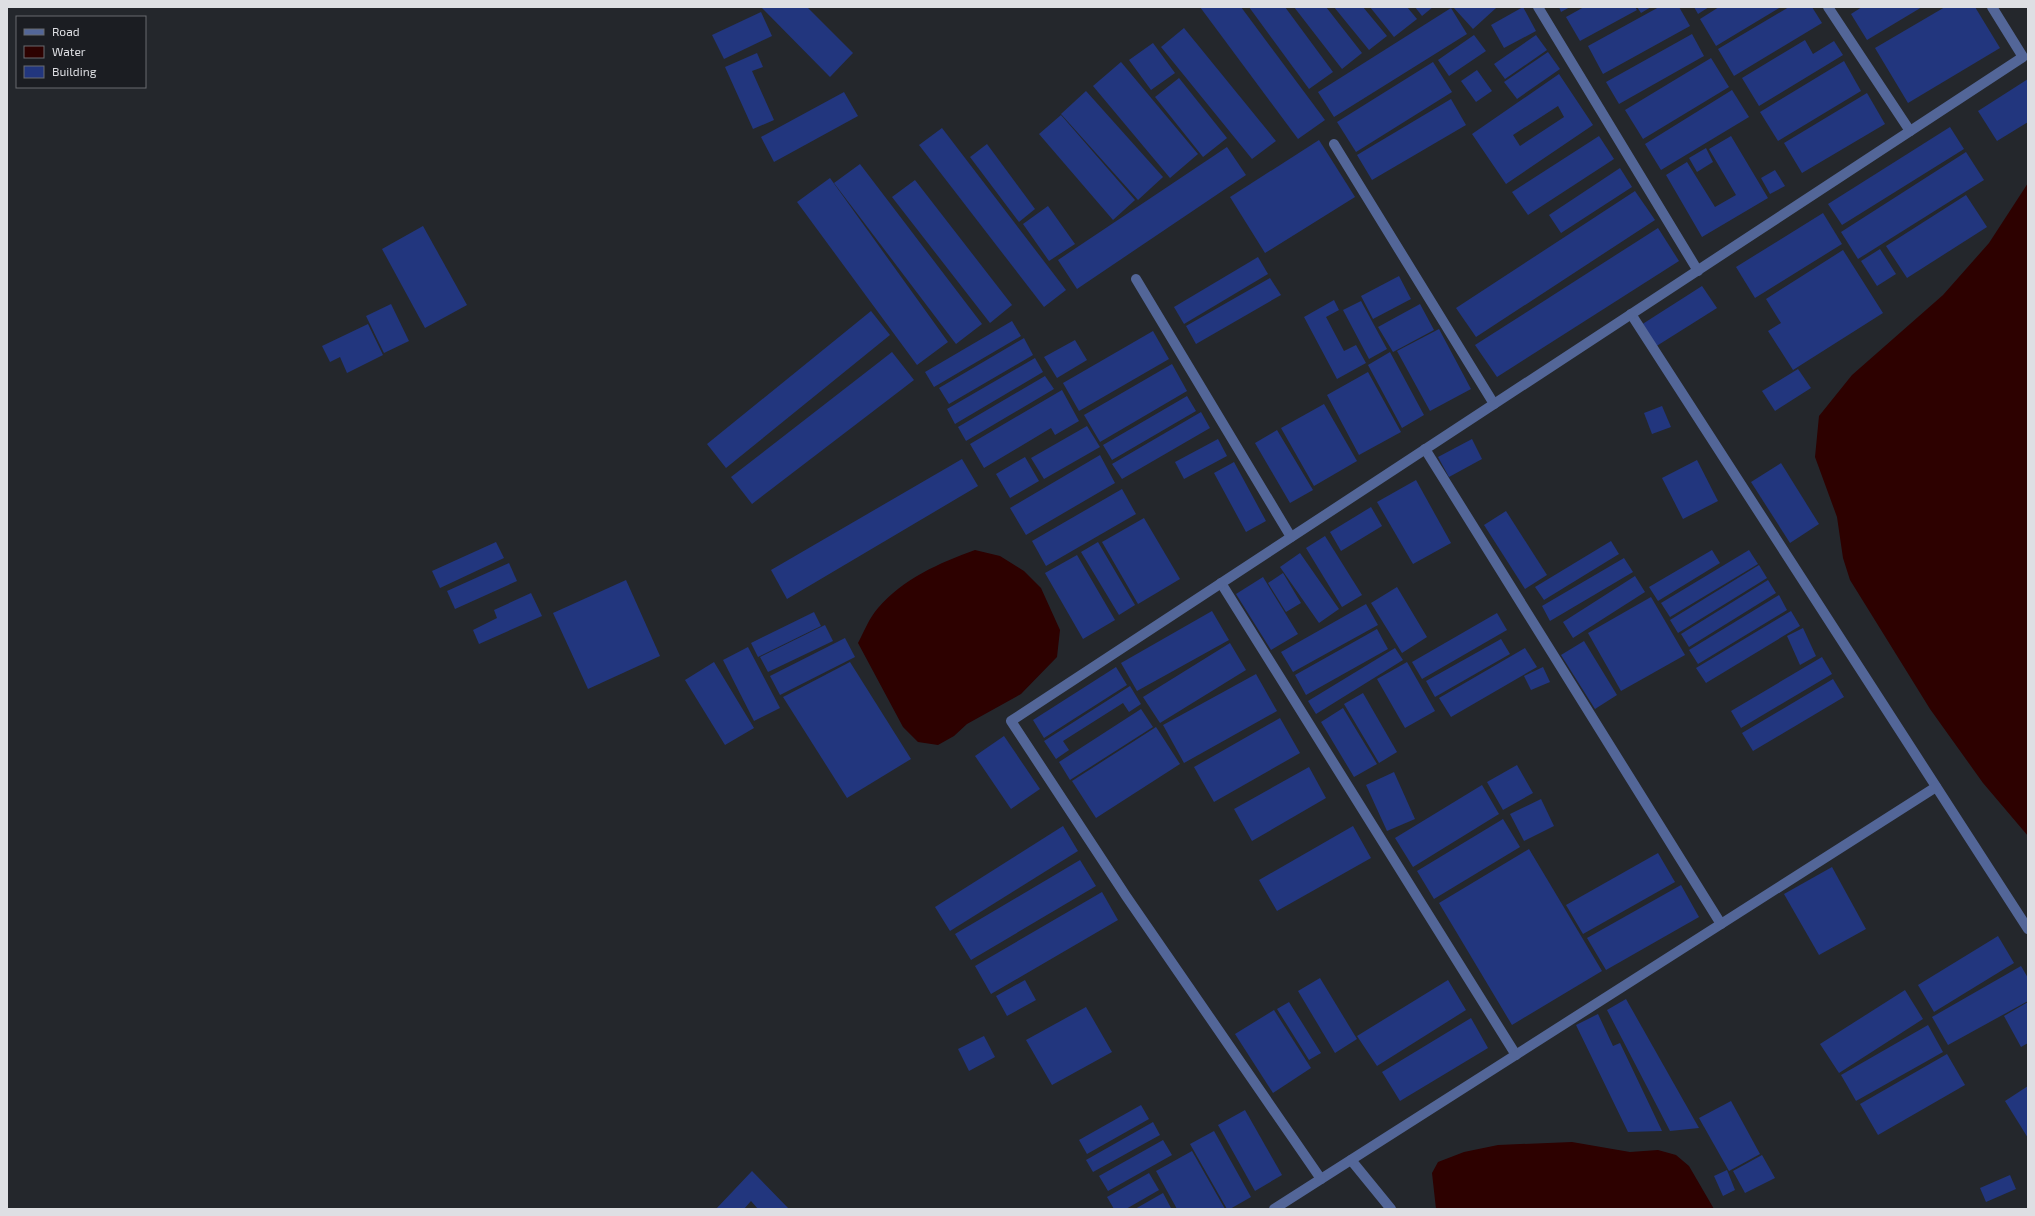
<svg xmlns="http://www.w3.org/2000/svg" width="2035" height="1216" viewBox="0 0 2035 1216" font-family="'Exo 2',sans-serif">
<style>
.water{fill:#2d0100}
.building{fill:#22367e;fill-rule:evenodd}
.lines{fill:none;stroke-linecap:round;stroke-linejoin:round}
.street{stroke:#536698;stroke-width:10}
</style>
<rect width="100%" height="100%" fill="#24272c"/>
<g class="water">
<polygon points="2028,183 2028,836 1983,783 1930,709 1850,580 1843,558 1837,517 1815,457 1819,416 1852,375 1943,295 1989,243"/>
<path d="M975,550L1000,556L1024,571L1041,588L1060,630L1057,657L1021,694L967,724L954,736L938,745L918,742L903,727L858,643C864,632 869,618 878,608C903,579 939,563 975,550Z"/>
<polygon points="1572,1142 1630,1152 1658,1150 1676,1155 1689,1166 1714,1209 1436,1209 1432,1173 1438,1162 1464,1152 1498,1145"/>
</g>
<g class="building">
<polygon points="761,7 807,7 853,53 830,77"/>
<polygon points="1200,7 1241,7 1325,120 1298,139"/>
<polygon points="1249,7 1285,7 1333,72 1309,89"/>
<polygon points="1294,7 1326,7 1362,53 1342,69"/>
<polygon points="1334,7 1363,7 1387,36 1369,50"/>
<polygon points="1370,7 1407,7 1417,19 1394,37"/>
<polygon points="1415,7 1433,7 1422,16"/>
<polygon points="1453,7 1495,7 1496,8 1473,29"/>
<polygon points="1523,7 1536,31 1504,48 1491,25"/>
<polygon points="1559,7 1570,7 1561,12"/>
<polygon points="1584,7 1635,7 1637,10 1580,41 1566,17"/>
<polygon points="1637,7 1651,7 1641,13"/>
<polygon points="1659,7 1679,7 1690,26 1603,74 1588,46"/>
<polygon points="1694,7 1709,7 1698,14"/>
<polygon points="1719,7 1781,7 1716,46 1700,19"/>
<polygon points="1789,7 1812,7 1822,23 1734,76 1718,49"/>
<polygon points="1862,7 1922,7 1867,40 1851,14"/>
<polygon points="1945,7 1975,7 2000,48 1908,103 1875,48"/>
<polygon points="1451,8 1467,34 1334,117 1318,92"/>
<polygon points="761,12 772,36 724,59 712,35"/>
<polygon points="1184,28 1276,141 1252,159 1161,47"/>
<polygon points="1692,34 1704,56 1619,104 1606,82"/>
<polygon points="1474,35 1486,51 1449,76 1438,60"/>
<polygon points="1536,35 1547,50 1505,79 1494,64"/>
<polygon points="1805,40 1813,54 1834,41 1843,55 1759,106 1742,78"/>
<polygon points="1153,43 1175,73 1151,90 1129,60"/>
<polygon points="1548,52 1560,69 1517,99 1504,82"/>
<polygon points="757,53 763,67 752,71 774,120 753,129 725,67"/>
<polygon points="1711,58 1729,87 1643,139 1625,110"/>
<polygon points="1844,61 1861,91 1778,141 1760,112"/>
<polygon points="1121,62 1198,154 1170,178 1093,86"/>
<polygon points="1433,62 1452,92 1356,152 1337,122"/>
<polygon points="1477,70 1492,91 1476,102 1461,81"/>
<path d="M1559,74L1593,125L1506,184L1472,134ZM1558,106L1564,117L1520,146L1513,135Z"/>
<polygon points="1179,78 1227,138 1203,157 1155,97"/>
<polygon points="2028,79 2028,122 1997,141 1978,111"/>
<polygon points="1732,90 1749,117 1661,170 1645,144"/>
<polygon points="1086,91 1163,177 1138,200 1061,114"/>
<polygon points="844,92 858,116 774,162 761,137"/>
<polygon points="1867,93 1885,124 1802,173 1784,143"/>
<polygon points="1451,99 1466,125 1372,180 1357,155"/>
<polygon points="1061,115 1135,200 1113,220 1039,134"/>
<polygon points="1950,127 1964,149 1842,225 1828,204"/>
<polygon points="942,128 1066,290 1044,307 919,145"/>
<polygon points="1599,136 1614,159 1528,215 1512,192"/>
<polygon points="1731,136 1768,198 1702,237 1666,175 1687,162 1715,207 1736,195 1709,149"/>
<polygon points="1319,140 1355,197 1265,253 1230,197"/>
<polygon points="987,144 1035,209 1019,222 970,157"/>
<polygon points="1227,147 1246,175 1077,289 1058,260"/>
<polygon points="1706,148 1713,162 1697,172 1689,158"/>
<polygon points="1966,152 1984,180 1858,259 1841,232"/>
<polygon points="860,164 982,324 956,344 834,183"/>
<polygon points="1620,168 1632,187 1561,233 1549,215"/>
<polygon points="1775,170 1785,186 1770,194 1761,178"/>
<polygon points="830,178 948,342 917,365 797,202"/>
<polygon points="915,180 1012,305 990,323 892,197"/>
<polygon points="1635,191 1655,220 1476,337 1456,308"/>
<polygon points="1966,195 1987,227 1907,278 1886,246"/>
<polygon points="1048,206 1075,244 1049,261 1023,224"/>
<polygon points="1823,213 1842,244 1755,298 1736,267"/>
<polygon points="423,226 467,305 425,328 382,249"/>
<polygon points="1658,228 1679,261 1497,377 1475,345"/>
<polygon points="1880,249 1896,274 1877,286 1861,261"/>
<polygon points="1843,250 1883,313 1793,370 1768,331 1781,323 1766,299"/>
<polygon points="1258,257 1268,274 1184,324 1174,307"/>
<polygon points="1399,276 1411,299 1373,319 1361,296"/>
<polygon points="1270,278 1281,295 1196,344 1186,326"/>
<polygon points="1702,286 1717,308 1655,347 1641,325"/>
<polygon points="1334,300 1339,310 1326,317 1344,351 1356,345 1366,363 1337,379 1304,317"/>
<polygon points="1361,301 1387,349 1369,359 1343,310"/>
<polygon points="391,304 409,341 384,353 366,316"/>
<polygon points="1420,304 1434,330 1393,352 1378,327"/>
<polygon points="871,311 890,335 726,468 707,444"/>
<polygon points="1012,321 1021,336 934,387 925,372"/>
<polygon points="368,324 383,355 347,373 340,357 330,362 322,346"/>
<polygon points="1439,329 1471,389 1430,411 1397,351"/>
<polygon points="1153,331 1169,359 1079,411 1063,383"/>
<polygon points="1024,338 1033,355 949,404 939,388"/>
<polygon points="1075,340 1087,360 1057,378 1044,357"/>
<polygon points="892,352 914,380 752,504 731,477"/>
<polygon points="1390,352 1424,415 1402,428 1368,365"/>
<polygon points="1035,358 1043,372 955,424 947,409"/>
<polygon points="1172,364 1187,391 1100,442 1084,415"/>
<polygon points="1798,369 1811,388 1775,411 1762,391"/>
<polygon points="1368,372 1401,432 1359,455 1327,395"/>
<polygon points="1045,376 1054,389 966,441 958,427"/>
<polygon points="1062,390 1079,421 1055,435 1051,428 984,468 970,444"/>
<polygon points="1187,396 1196,411 1112,460 1103,445"/>
<polygon points="1324,404 1357,461 1314,486 1281,428"/>
<polygon points="1662,406 1671,427 1652,434 1644,413"/>
<polygon points="1201,412 1210,428 1122,479 1112,464"/>
<polygon points="1087,426 1100,447 1044,479 1031,458"/>
<polygon points="1277,430 1313,490 1290,503 1255,443"/>
<polygon points="1218,439 1227,456 1184,479 1175,462"/>
<polygon points="1472,439 1482,459 1449,477 1438,457"/>
<polygon points="1100,455 1115,483 1026,535 1010,508"/>
<polygon points="1025,457 1039,481 1010,498 996,474"/>
<polygon points="962,459 978,486 787,599 771,570"/>
<polygon points="1697,460 1718,501 1683,519 1662,478"/>
<polygon points="1234,462 1266,521 1246,532 1214,473"/>
<polygon points="1781,463 1819,524 1790,543 1751,482"/>
<polygon points="1416,480 1451,543 1413,564 1377,502"/>
<polygon points="1122,489 1136,514 1046,566 1032,541"/>
<polygon points="1371,507 1382,526 1341,551 1330,532"/>
<polygon points="1506,511 1547,575 1525,589 1484,525"/>
<polygon points="1144,518 1180,579 1138,604 1102,542"/>
<polygon points="1325,536 1362,595 1342,607 1306,548"/>
<polygon points="1611,541 1619,554 1544,600 1535,587"/>
<polygon points="496,542 504,558 440,588 432,571"/>
<polygon points="1098,542 1135,605 1119,615 1081,552"/>
<polygon points="1712,550 1720,563 1658,601 1649,587"/>
<polygon points="1749,550 1758,564 1670,617 1661,603"/>
<polygon points="1300,553 1339,609 1319,623 1280,567"/>
<polygon points="1077,555 1115,620 1083,639 1045,573"/>
<polygon points="1624,558 1633,572 1550,621 1542,606"/>
<polygon points="509,563 517,581 455,609 447,591"/>
<polygon points="1759,565 1767,578 1678,633 1670,620"/>
<polygon points="1283,573 1301,603 1286,612 1268,583"/>
<polygon points="1635,576 1645,592 1573,638 1563,622"/>
<polygon points="1263,577 1298,634 1271,650 1236,594"/>
<polygon points="626,580 660,656 588,689 553,613"/>
<polygon points="1768,580 1776,593 1689,647 1681,634"/>
<polygon points="1397,587 1427,637 1402,653 1371,603"/>
<polygon points="531,593 542,616 479,644 473,630 497,618 494,610"/>
<polygon points="1779,595 1787,610 1698,664 1689,650"/>
<polygon points="1651,597 1685,655 1621,691 1588,633"/>
<polygon points="1366,604 1378,625 1293,672 1281,652"/>
<polygon points="1212,611 1229,640 1137,691 1121,663"/>
<polygon points="1791,611 1800,626 1706,683 1696,668"/>
<polygon points="814,612 821,626 758,657 751,643"/>
<polygon points="1497,613 1507,630 1422,679 1412,662"/>
<polygon points="825,625 833,641 768,672 760,657"/>
<polygon points="1803,628 1816,656 1800,665 1787,636"/>
<polygon points="1377,629 1388,649 1306,695 1295,675"/>
<polygon points="845,638 855,657 780,695 770,676"/>
<polygon points="1501,639 1510,654 1435,697 1426,681"/>
<polygon points="1584,641 1617,695 1595,709 1561,655"/>
<polygon points="1230,643 1246,670 1160,723 1143,697"/>
<polygon points="748,647 780,708 754,721 723,660"/>
<polygon points="1395,648 1403,660 1316,714 1308,701"/>
<polygon points="1525,648 1537,667 1451,717 1439,698"/>
<polygon points="1822,657 1832,674 1741,728 1731,711"/>
<polygon points="714,662 754,728 725,745 685,680"/>
<polygon points="850,662 911,759 847,798 783,697"/>
<polygon points="1407,662 1435,711 1405,728 1377,679"/>
<polygon points="1116,667 1127,685 1044,738 1033,720"/>
<polygon points="1543,667 1550,682 1531,690 1524,676"/>
<polygon points="1256,674 1277,711 1184,763 1163,725"/>
<polygon points="1833,679 1844,697 1753,751 1742,733"/>
<polygon points="1130,686 1141,704 1129,712 1123,703 1063,741 1069,750 1056,759 1044,741"/>
<polygon points="1363,693 1397,752 1379,763 1344,704"/>
<polygon points="1343,708 1377,764 1354,777 1321,722"/>
<polygon points="1141,709 1153,727 1070,780 1059,762"/>
<polygon points="1280,718 1300,753 1214,802 1194,767"/>
<polygon points="1156,727 1180,764 1096,818 1072,781"/>
<polygon points="1004,736 1040,789 1011,809 975,756"/>
<polygon points="1517,765 1533,793 1503,810 1487,782"/>
<polygon points="1309,767 1326,798 1252,841 1234,809"/>
<polygon points="1394,772 1415,819 1387,831 1366,785"/>
<polygon points="1482,785 1499,814 1413,867 1395,838"/>
<polygon points="1541,799 1554,826 1524,841 1510,814"/>
<polygon points="1503,819 1520,847 1434,899 1417,871"/>
<polygon points="1063,826 1078,851 950,931 935,907"/>
<polygon points="1353,826 1371,858 1277,911 1259,880"/>
<polygon points="1529,849 1602,971 1512,1025 1439,903"/>
<polygon points="1658,853 1675,882 1583,934 1566,905"/>
<polygon points="1080,860 1096,886 971,960 955,934"/>
<polygon points="1832,867 1866,929 1819,955 1784,894"/>
<polygon points="1681,885 1699,917 1606,970 1587,938"/>
<polygon points="1102,892 1118,920 991,994 975,966"/>
<polygon points="1998,936 2014,963 1934,1012 1918,985"/>
<polygon points="2021,966 2028,978 2028,1001 1948,1045 1932,1017"/>
<polygon points="1320,978 1357,1039 1335,1053 1298,991"/>
<polygon points="1025,980 1036,1000 1007,1016 996,996"/>
<polygon points="1448,980 1466,1010 1377,1066 1357,1036"/>
<polygon points="1905,990 1923,1019 1839,1073 1820,1044"/>
<polygon points="1626,999 1699,1128 1670,1131 1607,1010"/>
<polygon points="1289,1002 1321,1053 1309,1060 1277,1009"/>
<polygon points="2028,1002 2028,1043 2021,1047 2004,1016"/>
<polygon points="1086,1007 1112,1052 1052,1085 1026,1040"/>
<polygon points="1274,1010 1311,1068 1273,1093 1235,1034"/>
<polygon points="1598,1014 1613,1046 1620,1043 1662,1131 1628,1132 1576,1025"/>
<polygon points="1471,1018 1488,1048 1400,1101 1382,1072"/>
<polygon points="1928,1025 1943,1052 1856,1101 1841,1075"/>
<polygon points="984,1036 995,1057 969,1071 958,1049"/>
<polygon points="1947,1054 1965,1085 1878,1135 1860,1104"/>
<polygon points="2028,1086 2028,1138 2005,1101"/>
<polygon points="1731,1101 1760,1154 1729,1171 1699,1118"/>
<polygon points="1141,1105 1149,1119 1087,1154 1079,1140"/>
<polygon points="1245,1110 1282,1175 1255,1191 1218,1125"/>
<polygon points="1153,1122 1160,1135 1093,1172 1086,1160"/>
<polygon points="1214,1131 1251,1197 1230,1209 1227,1209 1190,1144"/>
<polygon points="1163,1140 1172,1155 1108,1191 1099,1176"/>
<polygon points="1192,1151 1225,1209 1177,1209 1156,1171"/>
<polygon points="1762,1155 1775,1178 1745,1193 1733,1171"/>
<polygon points="1727,1170 1735,1190 1723,1196 1714,1176"/>
<polygon points="752,1171 789,1209 758,1209 751,1201 744,1209 716,1209"/>
<polygon points="1149,1173 1159,1190 1126,1209 1114,1209 1107,1197"/>
<polygon points="2010,1175 2016,1189 1986,1202 1980,1188"/>
<polygon points="1163,1193 1171,1208 1135,1209"/>
</g>
<g class="lines">
<g class="street">
<polyline points="1538,7 1698,271"/>
<polyline points="1828,7 1910,131"/>
<polyline points="1334,144 1494,404"/>
<polyline points="1136,279 1291,537"/>
<polyline points="1631,314 2028,929"/>
<polyline points="1425,449 1721,924"/>
<polyline points="1221,583 1516,1055"/>
<polyline points="1351,1160 1391,1209"/>
<polyline points="1321,1179 1936,787"/>
<polyline points="1274,1209 1321,1179 1126,896 1011,721 2023,57 1992,7"/>
</g>
</g>
<rect width="2035" height="1216" fill="none" stroke="#dedfe3" stroke-width="16"/>
<rect x="16" y="16" width="130" height="72" fill="#1b1d22" stroke="#696b6f"/>
<rect x="24" y="29" width="20" height="6" fill="#536698" stroke="#696b6f"/>
<text x="52" y="36" font-size="12" fill="#dedfe3">Road</text>
<rect x="24" y="46" width="20" height="12" fill="#2d0100" stroke="#696b6f"/>
<text x="52" y="56" font-size="12" fill="#dedfe3">Water</text>
<rect x="24" y="66" width="20" height="12" fill="#22367e" stroke="#696b6f"/>
<text x="52" y="76" font-size="12" fill="#dedfe3">Building</text>
</svg>
